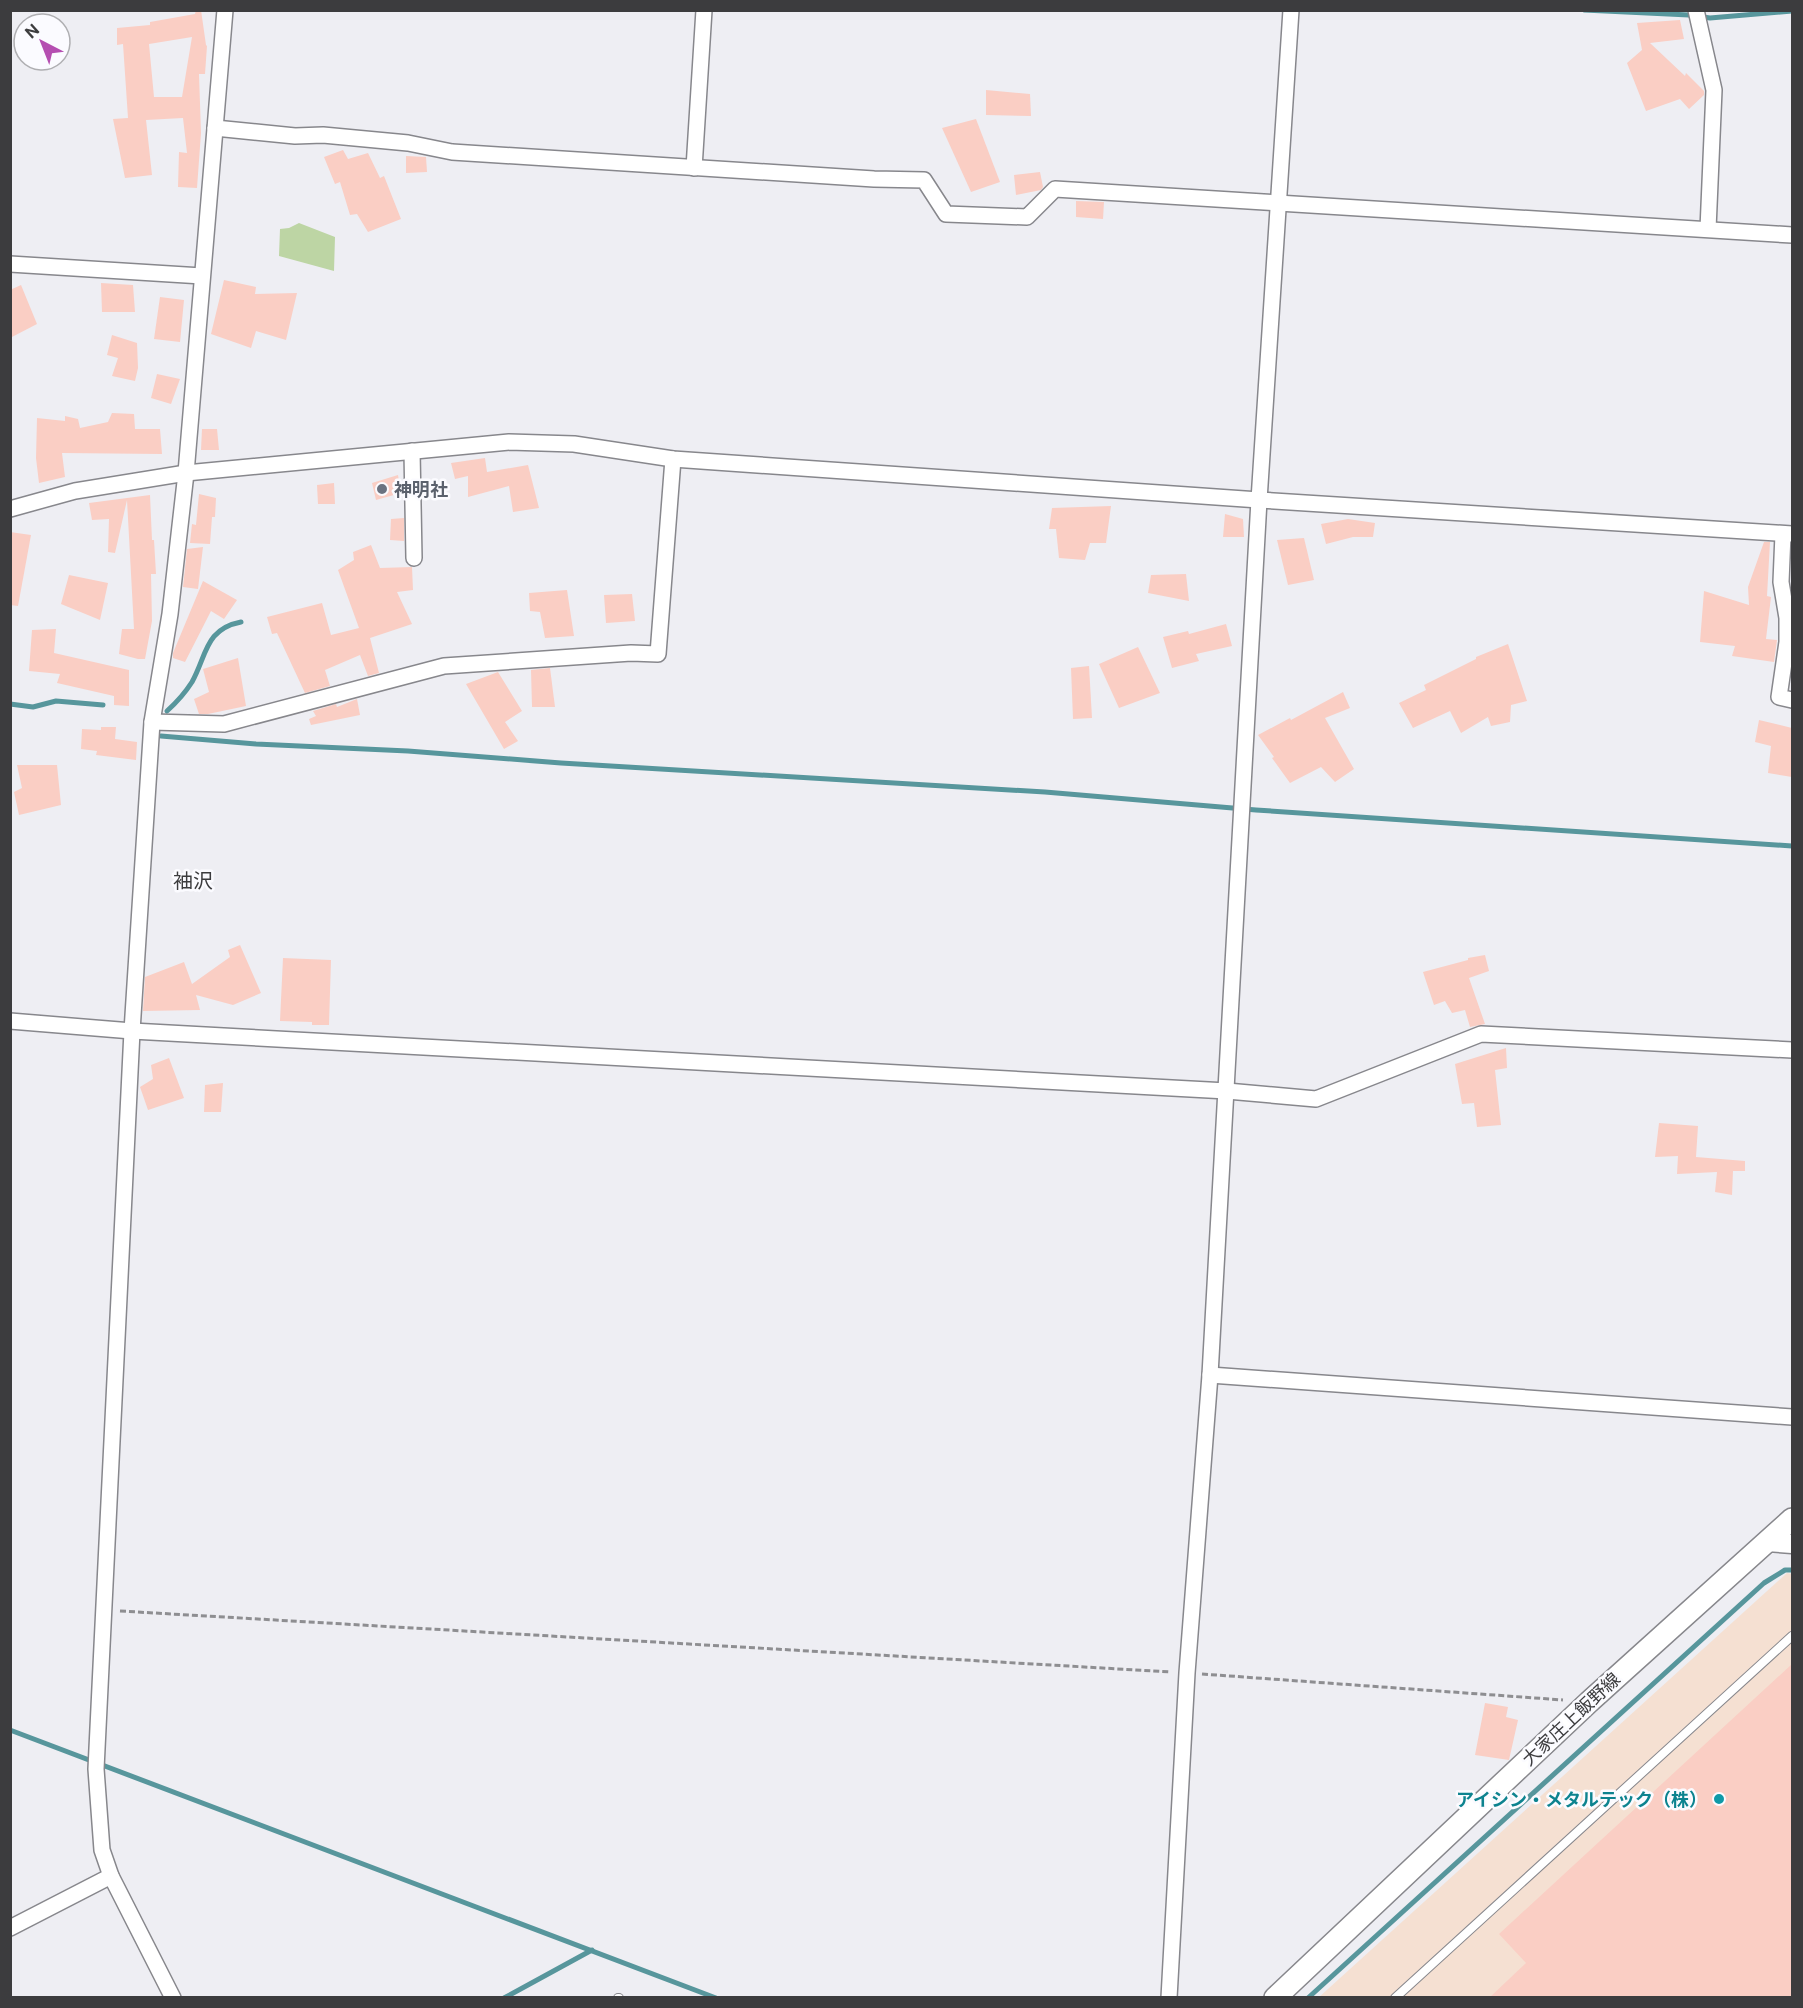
<svg xmlns="http://www.w3.org/2000/svg" width="1803" height="2008" viewBox="0 0 1803 2008" font-family="'Public Sans','Noto Sans JP',sans-serif">
<style>
.industrial{fill:#f5e0d2}
.green{fill:#bdd5a4}
.lines{fill:none;stroke-linecap:round;stroke-linejoin:round}
.stream{stroke:#57969c;stroke-width:5}
.building{fill:#facec4;fill-rule:evenodd}
.service-casing{stroke:#87878c;stroke-width:10}
.minor-casing{stroke:#87878c;stroke-width:18}
.tertiary-casing{stroke:#87878c;stroke-width:21}
.secondary-casing{stroke:#87878c;stroke-width:24}
.path{stroke:#8e8e91;stroke-width:3;stroke-dasharray:6 3;stroke-linecap:butt}
.service{stroke:#fff;stroke-width:8}
.minor{stroke:#fff;stroke-width:15}
.tertiary{stroke:#fff;stroke-width:18}
.secondary{stroke:#fff;stroke-width:21}
.worship-dot{fill:#6b7280;stroke:#fbfbff;stroke-width:2}
.culture-dot{fill:#0f9aa8;stroke:#fbfbff;stroke-width:2}
.labels{text-anchor:middle;dominant-baseline:central;stroke-width:5;stroke-linejoin:round;paint-order:stroke}
.worship-label{font-size:18px;font-weight:bold;fill:#5b616d;stroke:#fbfbff;text-anchor:start}
.street-label{font-size:18px;fill:#3c3c3e;stroke:#fbfbff}
.culture-label{font-size:18px;font-weight:bold;fill:#0d838f;stroke:#fbfbff;text-anchor:end}
.neighbourhood-label{font-size:20px;fill:#3c3c3e;stroke:#fbfbff}
</style>
<rect width="100%" height="100%" fill="#eeeef3"/>
<polygon class="industrial" points="1787,1573 1792,1574 1792,1997 1318,1998"/>
<polygon class="green" points="299,223 335,237 334,271 279,256 280,229 289,228"/>
<g class="lines">
<g class="stream">
<polyline points="1584,10 1689,15 1710,18 1792,11"/>
<polyline points="10,704 33,707 56,701 103,705"/>
<path d="M167,711C177,702 185,693 192,682C207,655 205,629 241,622"/>
<polyline points="161,736 256,744 408,751 561,763 1045,792 1256,810 1792,846"/>
<polyline points="10,1730 716,1998"/>
<polyline points="504,1998 592,1950"/>
<polyline points="1308,1998 1764,1583 1785,1570 1792,1570"/>
</g>
</g>
<g class="building">
<path d="M196,10H201L206,45L207,46L205,74H199L201,133L197,188L178,187L179,152L187,153L183,118L146,120L152,175L125,178L113,119L128,118L123,44L117,45V28L150,25V22L195,14ZM192,37L182,97H154L149,44Z"/>
<polygon points="1680,20 1684,39 1650,43 1685,76 1686,73 1704,91 1704,95 1689,109 1680,99 1646,111 1627,63 1642,50 1637,23"/>
<polygon points="986,90 1030,94 1031,116 986,115"/>
<polygon points="976,119 1000,182 971,192 942,128"/>
<polygon points="343,150 348,159 368,153 380,178 384,176 401,219 368,232 357,214 350,215 340,182 335,184 324,157"/>
<polygon points="406,156 426,157 427,172 406,173"/>
<polygon points="1040,172 1043,187 1041,190 1016,195 1014,175"/>
<polygon points="1076,201 1104,202 1103,219 1076,217"/>
<polygon points="224,280 256,287 255,294 297,293 286,340 256,331 251,348 211,334"/>
<polygon points="101,283 133,285 135,312 102,312"/>
<polygon points="21,285 37,324 10,338 10,290"/>
<polygon points="160,297 184,300 180,342 154,339"/>
<polygon points="112,335 137,343 138,368 135,381 112,376 118,358 107,355"/>
<polygon points="157,374 180,379 171,404 151,398"/>
<polygon points="112,413 134,414 135,429 160,429 162,454 62,453 65,477 39,483 36,458 37,418 65,421 65,416 78,419 80,428 108,422"/>
<polygon points="202,429 217,429 219,450 201,450"/>
<polygon points="485,458 487,472 528,465 539,508 513,512 509,486 468,497 468,476 455,479 451,463"/>
<polygon points="398,475 401,493 376,500 372,483"/>
<polygon points="334,483 335,504 318,504 317,485"/>
<polygon points="199,494 216,498 215,517 212,517 210,544 190,543 192,524 196,525"/>
<polygon points="150,495 152,540 154,540 156,574 151,574 152,621 145,659 138,659 119,654 122,629 134,629 127,500 115,553 108,552 109,519 92,520 89,503"/>
<polygon points="1111,506 1106,543 1090,543 1085,560 1059,558 1056,529 1049,529 1052,508"/>
<polygon points="1225,514 1243,519 1244,537 1223,537"/>
<polygon points="404,518 404,541 390,540 391,519"/>
<polygon points="1348,519 1375,523 1373,537 1353,537 1326,544 1321,524"/>
<polygon points="10,532 31,535 18,606 10,605"/>
<polygon points="1304,538 1314,580 1288,585 1277,540"/>
<polygon points="1764,542 1770,542 1767,596 1771,597 1766,639 1777,640 1774,662 1732,656 1735,646 1700,642 1704,591 1749,605 1748,587"/>
<polygon points="371,545 380,568 412,567 413,590 397,592 412,624 370,638 379,673 368,676 360,655 325,670 330,686 305,693 277,633 272,634 267,617 322,603 331,635 359,628 338,570 354,560 353,552"/>
<polygon points="203,547 198,589 183,587 187,549"/>
<polygon points="1186,574 1189,601 1148,593 1151,575"/>
<polygon points="69,575 108,583 100,620 61,604"/>
<polygon points="203,581 237,600 224,619 211,611 185,662 173,658 173,653"/>
<polygon points="567,590 574,636 545,638 540,612 530,611 529,593"/>
<polygon points="632,594 635,621 606,623 604,595"/>
<polygon points="1226,624 1232,646 1196,654 1199,661 1172,668 1163,637 1188,631 1189,634"/>
<polygon points="56,629 54,653 129,670 129,706 114,705 114,696 57,683 60,674 29,671 32,630"/>
<polygon points="1508,644 1527,701 1511,705 1510,722 1491,726 1488,717 1461,733 1450,711 1413,728 1399,703 1426,690 1424,685 1476,659 1476,657"/>
<polygon points="1138,647 1160,693 1119,708 1099,664"/>
<polygon points="238,658 246,706 208,714 199,714 194,699 209,692 203,669"/>
<polygon points="1089,666 1092,718 1073,719 1071,668"/>
<polygon points="550,668 555,707 532,707 531,670"/>
<polygon points="498,672 522,711 505,722 518,741 504,749 466,684"/>
<polygon points="1343,692 1350,708 1325,718 1354,769 1335,782 1321,767 1290,783 1272,758 1274,757 1258,735 1290,718 1291,720"/>
<polygon points="357,699 360,715 311,725 309,719 316,716 313,711 336,704 337,707"/>
<polygon points="1759,720 1792,728 1792,777 1768,773 1771,746 1755,742"/>
<polygon points="101,727 116,727 115,739 137,742 136,760 96,755 97,751 81,749 82,729 101,730"/>
<polygon points="17,765 57,765 61,805 19,815 14,792 22,788"/>
<polygon points="240,945 261,993 233,1005 196,995 200,1010 143,1011 145,977 184,962 192,984 230,957 228,950"/>
<polygon points="1485,955 1489,971 1469,978 1485,1024 1470,1027 1465,1010 1452,1013 1445,1001 1434,1005 1423,972 1468,960 1468,958"/>
<polygon points="283,958 331,960 329,1025 312,1025 312,1022 280,1021"/>
<polygon points="1506,1048 1507,1068 1495,1070 1501,1125 1477,1127 1474,1103 1462,1104 1455,1064"/>
<polygon points="169,1058 184,1098 148,1110 140,1087 153,1079 151,1065"/>
<polygon points="223,1083 221,1112 204,1112 205,1085"/>
<polygon points="1659,1123 1698,1126 1696,1157 1745,1161 1745,1171 1733,1171 1732,1195 1715,1192 1717,1172 1677,1174 1678,1156 1655,1157"/>
<polygon points="1792,1664 1792,1998 1489,1998 1526,1963 1499,1934"/>
<polygon points="1485,1703 1508,1707 1506,1717 1518,1720 1509,1760 1475,1755"/>
</g>
<g class="lines">
<defs>
<g id="service">
<polyline points="618,1998 619,1998"/>
<polyline points="1395,1998 1792,1636"/>
</g>
<g id="minor">
<polyline points="1696,10 1714,90 1708,229"/>
<polyline points="215,128 295,136 323,135 408,143 452,152 874,179 924,180 946,214 1027,217 1055,189 1792,235"/>
<polyline points="694,168 704,10"/>
<polyline points="10,264 202,276"/>
<polyline points="412,451 414,558"/>
<polyline points="10,509 75,491 186,473 509,442 574,444 673,459 1259,500 1792,534"/>
<polyline points="1783,534 1781,582 1787,618 1787,642 1779,697 1792,700"/>
<polyline points="152,722 224,724 444,666 631,653 658,654 673,459"/>
<polyline points="10,1021 132,1031 1227,1091 1316,1099 1481,1034 1792,1050"/>
<polyline points="1210,1375 1792,1417"/>
<polyline points="10,1928 111,1876"/>
<polyline points="173,1998 111,1876 102,1850 96,1769 132,1031 152,722 170,614 186,473 225,10"/>
<polyline points="1169,1998 1187,1673 1210,1375 1259,500 1291,10"/>
</g>
<polyline id="tertiary" points="1767,1542 1792,1544"/>
<polyline id="secondary" points="1275,1998 1589,1702 1792,1519"/>
</defs>
<use href="#service" class="service-casing"/>
<use href="#minor" class="minor-casing"/>
<use href="#tertiary" class="tertiary-casing"/>
<use href="#secondary" class="secondary-casing"/>
<g class="path">
<polyline points="120,1611 1171,1672"/>
<polyline points="1202,1674 1563,1700"/>
</g>
<use href="#service" class="service"/>
<use href="#minor" class="minor"/>
<use href="#tertiary" class="tertiary"/>
<use href="#secondary" class="secondary"/>
</g>
<circle class="worship-dot" cx="382" cy="489" r="6"/>
<circle class="culture-dot" cx="1719" cy="1799" r="6"/>
<g class="labels">
<g class="worship-label">
<text x="394" y="489">神明社</text>
</g>
<g class="street-label">
<text transform="translate(1571 1719) rotate(-43)">大家庄上飯野線</text>
</g>
<g class="culture-label">
<text x="1707" y="1799">アイシン・メタルテック（株）</text>
</g>
<g class="neighbourhood-label">
<text x="193" y="881">袖沢</text>
</g>
</g>
<rect width="1803" height="2008" fill="none" stroke="#3c3c3e" stroke-width="24"/>
<g transform="translate(42 42) rotate(318)"><circle r="28" fill="#fbfbff" stroke="#afafb2" stroke-width="1.5"/>
<path d="M0-4.5L10 22L0 15L-10 22Z" fill="#b54eb1"/>
<text y="-9" font-size="16" font-weight="bold" text-anchor="middle" fill="#3c3c3e">N</text>
</g>
</svg>
